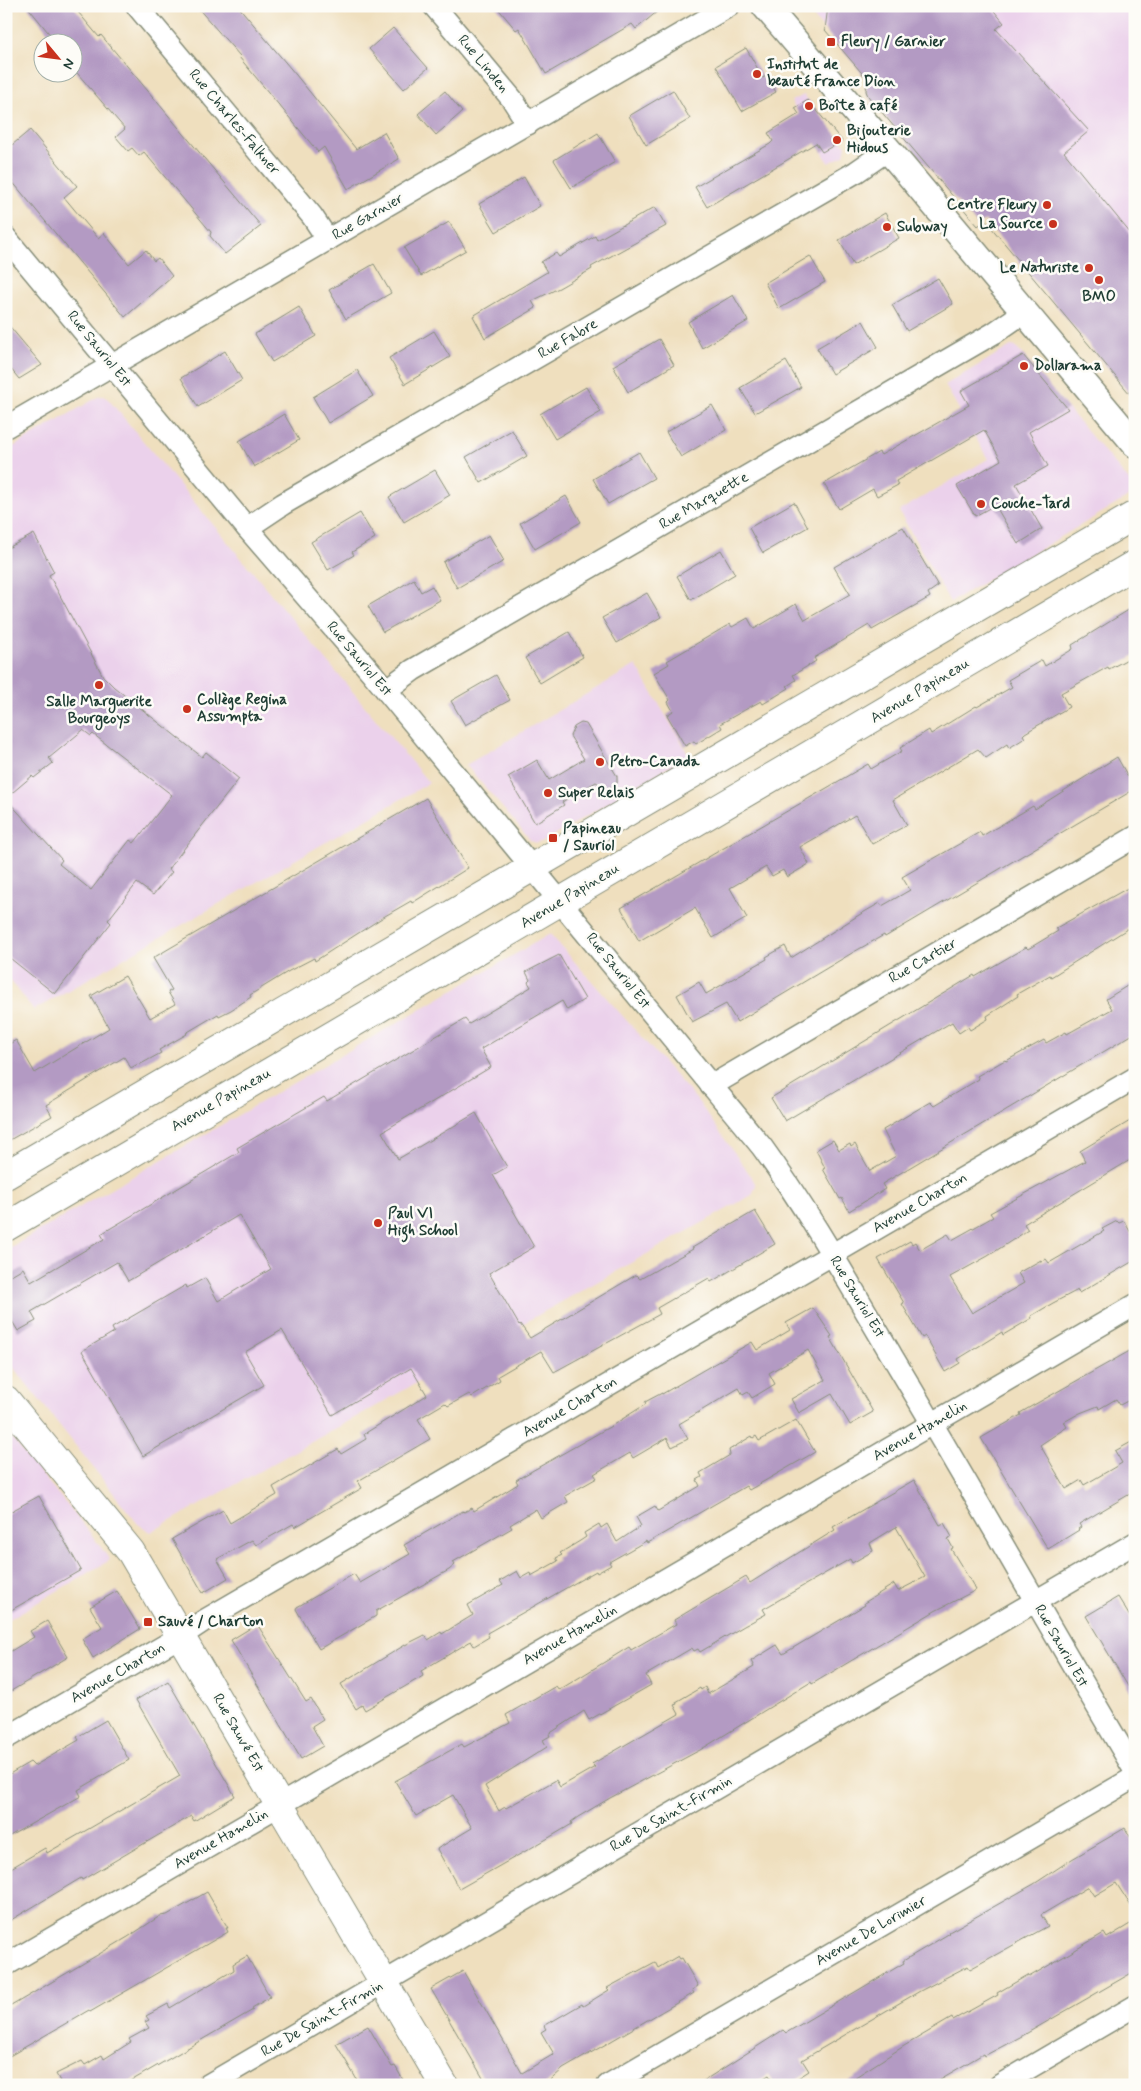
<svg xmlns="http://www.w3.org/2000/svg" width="1141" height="2091" viewBox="0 0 1141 2091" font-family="Mynerve,sans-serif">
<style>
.built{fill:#ebd1eb}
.building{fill:#b39ac3;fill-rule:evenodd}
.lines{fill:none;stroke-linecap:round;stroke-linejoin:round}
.minor-casing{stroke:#878e79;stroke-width:24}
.tertiary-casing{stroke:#878e79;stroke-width:29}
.secondary-casing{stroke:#878e79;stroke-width:30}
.primary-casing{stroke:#878e79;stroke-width:30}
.minor{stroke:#fff;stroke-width:21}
.tertiary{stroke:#fff;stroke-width:26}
.secondary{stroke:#fff;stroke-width:28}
.primary{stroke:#fff;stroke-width:28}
.poi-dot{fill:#c8321e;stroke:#fdfcf7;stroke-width:2}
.labels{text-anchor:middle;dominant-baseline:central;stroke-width:5;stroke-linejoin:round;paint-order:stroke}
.poi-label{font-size:15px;font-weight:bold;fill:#1f3d34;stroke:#fdfcf7;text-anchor:start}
.street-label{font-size:15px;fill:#1f3d34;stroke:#fdfcf7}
</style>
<rect width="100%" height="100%" fill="#fdfcf7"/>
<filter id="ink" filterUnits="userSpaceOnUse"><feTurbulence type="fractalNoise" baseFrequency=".02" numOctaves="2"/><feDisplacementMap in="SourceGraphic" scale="10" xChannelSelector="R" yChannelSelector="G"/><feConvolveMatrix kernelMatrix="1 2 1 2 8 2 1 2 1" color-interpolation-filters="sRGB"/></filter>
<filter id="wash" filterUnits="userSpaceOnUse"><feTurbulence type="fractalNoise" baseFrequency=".0096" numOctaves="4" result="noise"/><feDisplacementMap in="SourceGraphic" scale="20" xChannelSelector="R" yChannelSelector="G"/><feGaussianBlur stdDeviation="1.12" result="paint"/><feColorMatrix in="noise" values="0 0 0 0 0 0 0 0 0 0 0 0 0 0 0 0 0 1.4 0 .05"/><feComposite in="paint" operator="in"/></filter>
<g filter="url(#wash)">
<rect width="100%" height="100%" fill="#efdfbe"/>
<g class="built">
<polygon points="804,6 1135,6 1135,400 868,80"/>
<polygon points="804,95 846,146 844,155 829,163 791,101"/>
<polygon points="1011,346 1016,347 1130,482 1132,488 1130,495 1125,499 950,602 899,511 988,459 945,385"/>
<polygon points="103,396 108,399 429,783 34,1010 6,975 6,451 98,397"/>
<polygon points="636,665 689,755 544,841 537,843 531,841 466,765"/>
<polygon points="550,934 697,1100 751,1176 756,1185 752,1195 151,1532 138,1524 6,1358 6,1250"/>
<polygon points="6,1431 91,1534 110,1560 6,1621"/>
</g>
<g id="blocks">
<g class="building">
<polygon points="27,6 73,6 99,37 101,35 261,226 225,254 210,236 211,232 144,152 139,156 132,148 128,151 116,137 125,129 72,67 72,42 56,42"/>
<polygon points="196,6 238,6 296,75 356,149 384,132 399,159 348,189 324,147 318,152 239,57 240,56"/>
<polygon points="496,6 664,6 636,29 632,24 546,74 519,28 516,30"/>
<polygon points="828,6 990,6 1004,23 996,29 1089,131 1064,152 1135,239 1135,400 985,220 978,226 868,96 866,91 867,79 825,30"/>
<polygon points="393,28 428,68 404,89 369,49"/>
<polygon points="746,48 763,78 766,76 776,92 742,111 716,66"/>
<polygon points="673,90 690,119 646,145 629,116"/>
<polygon points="445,91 462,112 436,135 418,114"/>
<polygon points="808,100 842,141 822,152 816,143 707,207 695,187 770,144 773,141 768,133 799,114 795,108"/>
<polygon points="30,130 77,186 64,197 98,238 104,233 129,264 146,250 154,261 158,258 172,276 125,317 6,174 6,150"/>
<polygon points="598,133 615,162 571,188 554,160"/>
<polygon points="524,177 540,206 496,232 479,204"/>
<polygon points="655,207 666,226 591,267 592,269 559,288 532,301 536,308 485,338 473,316 547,272 541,262 556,253 559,257 595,236 597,240"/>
<polygon points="885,213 899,238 853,265 839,240"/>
<polygon points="449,222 466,250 421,276 404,248"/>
<polygon points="810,256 825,282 779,309 765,283"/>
<polygon points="374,264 391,293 346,319 329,290"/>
<polygon points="938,278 953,304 907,331 892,305"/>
<polygon points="733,295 748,321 702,348 688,322"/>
<polygon points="299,307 316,336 272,362 255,334"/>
<polygon points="863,321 878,347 832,374 817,348"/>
<polygon points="6,322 42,365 19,379 6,363"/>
<polygon points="434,331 450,357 405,384 389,358"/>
<polygon points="659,339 674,365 628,392 613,366"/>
<polygon points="225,351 242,380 198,407 181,378"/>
<polygon points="1023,355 1068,409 1029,432 1048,466 1016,484 1042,529 1018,544 995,505 975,516 957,486 1001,460 984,430 896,481 898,485 877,496 873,489 839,509 824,484 879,452 881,455 969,405 961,391"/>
<polygon points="786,361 801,387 755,413 740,388"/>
<polygon points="357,370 373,396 328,423 313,397"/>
<polygon points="586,387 601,412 555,439 540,414"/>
<polygon points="712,405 726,430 681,457 666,432"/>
<polygon points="284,414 299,440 254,467 239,441"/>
<polygon points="512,430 527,456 481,483 466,457"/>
<polygon points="639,452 654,478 608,504 593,479"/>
<polygon points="435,470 450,495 404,522 389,497"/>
<polygon points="566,496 581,522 535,549 520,523"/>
<polygon points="794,502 808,527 763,553 749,528"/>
<polygon points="360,513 375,538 352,552 354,555 328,570 311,542"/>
<polygon points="903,527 938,586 928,593 930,597 872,630 869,625 814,658 816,661 793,675 796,680 787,686 789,688 763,704 761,701 750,707 720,724 722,728 696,744 694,741 685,746 667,715 673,711 668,702 670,700 654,673 669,664 667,661 730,624 732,627 748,618 754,629 796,604 805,620 850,594 834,567"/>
<polygon points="34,534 54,572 49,575 103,676 114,687 202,757 206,752 239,779 168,869 172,872 153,895 137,883 108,920 111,923 55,994 6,955 6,841 13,836 6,828 6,799 62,860 59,864 91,890 130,840 134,843 172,795 93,734 91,736 83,730 49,758 53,763 34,778 32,776 6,798 6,549"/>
<polygon points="489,535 504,561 457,588 443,562"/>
<polygon points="721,550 735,574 691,600 677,576"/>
<polygon points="414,579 421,592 432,586 440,600 383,632 368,606"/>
<polygon points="647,593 661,617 617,643 602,618"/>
<polygon points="1135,606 1135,655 1109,669 1108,667 1061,693 1069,707 1025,733 1023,735 1025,738 1009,748 1007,744 986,758 978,749 893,800 907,825 872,844 855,815 800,847 809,864 787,877 783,870 772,876 766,867 730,888 747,918 733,926 713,938 695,908 639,941 621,908 868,764 871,769 902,751 900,748 929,730 931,734 976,706 977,707 1012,687 1008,680 1042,660 1045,666 1073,649 1072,645"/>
<polygon points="569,632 583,657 540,683 525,658"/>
<polygon points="496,675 510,700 465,725 451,701"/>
<polygon points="581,723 586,724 606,758 617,776 617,783 613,788 607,789 596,782 562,802 564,805 535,823 508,777 537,760 549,780 584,759 570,736 574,727"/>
<polygon points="1117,757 1135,789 885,937 884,935 852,953 737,1022 726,1004 692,1022 677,995 699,982 706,994 767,959 766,957 785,946 791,958 859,915 880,903 882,906 910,890 902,877 980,832 982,836 1033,806 1035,809"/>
<polygon points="426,798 468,868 412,903 411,901 385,916 315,961 314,958 289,971 250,995 251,997 231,1010 219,1016 218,1014 186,1033 187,1034 159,1050 161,1053 139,1065 138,1064 131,1068 124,1057 46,1105 52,1116 6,1142 6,1046 16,1040 35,1073 109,1028 91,996 125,976 150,1018 175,1004 168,992 172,990 153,958"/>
<polygon points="1135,884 1135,923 1124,931 1051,977 1050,975 1017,994 1018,996 987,1016 988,1019 970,1030 968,1027 959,1033 952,1022 785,1121 771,1098 974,975 975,977 1026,947 1028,949 1058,931 1056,928"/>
<polygon points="559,955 585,999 567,1010 562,1001 481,1049 491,1067 382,1132 398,1159 476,1113 507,1167 493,1175 534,1247 489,1273 519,1325 520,1324 530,1338 636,1275 640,1279 693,1249 692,1248 755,1211 775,1244 711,1282 709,1278 657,1308 660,1314 554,1372 541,1351 498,1376 500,1380 472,1397 469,1394 448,1406 445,1403 418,1419 430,1439 358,1481 362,1488 295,1527 293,1524 256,1545 252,1540 217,1559 228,1578 203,1593 172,1539 223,1510 230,1523 277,1495 273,1487 338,1449 341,1454 366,1439 364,1434 427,1395 411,1368 332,1415 282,1330 245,1352 264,1385 143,1456 82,1351 114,1332 112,1328 186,1285 187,1288 205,1278 218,1301 271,1269 239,1215 128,1281 117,1262 31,1312 36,1321 18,1331 6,1311 6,1278 23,1268 31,1282 104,1239 101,1234 239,1152 237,1148 324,1097 327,1101 465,1019 469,1024 531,987 528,982 530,980 526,972"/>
<polygon points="1135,981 1135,1033 882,1184 885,1189 849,1211 842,1198 840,1199 823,1169 825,1168 816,1150 833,1140 839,1150 850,1144 851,1147 855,1144 870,1171 896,1156 883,1130 930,1102 934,1106 979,1079 977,1076 1005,1060 1006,1061 1044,1040 1046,1043 1066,1032 1067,1034 1112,1009 1106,999"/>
<polygon points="1135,1118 1135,1157 1024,1224 1028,1230 988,1256 950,1277 972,1313 1024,1283 1018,1273 1041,1260 1041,1262 1046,1259 1049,1263 1104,1231 1102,1229 1117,1221 1119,1223 1124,1221 1135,1240 1135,1260 1079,1293 1078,1290 1053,1303 1031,1316 1032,1318 1003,1335 1002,1332 958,1359 960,1363 945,1372 925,1336 922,1338 902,1304 904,1303 878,1259 910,1241 912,1244 915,1242 920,1250 948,1234 952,1240 993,1217 990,1213 1085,1161 1080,1151"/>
<polygon points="813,1308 832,1336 830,1337 873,1412 850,1425 832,1394 799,1413 791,1399 825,1380 808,1350 769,1373 775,1384 752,1398 748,1392 743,1395 739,1388 679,1424 688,1439 672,1447 667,1438 633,1458 630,1453 594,1474 597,1478 565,1496 568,1502 541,1518 536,1509 510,1525 512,1528 453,1562 455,1565 449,1570 376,1611 376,1616 319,1649 296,1609 297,1607 354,1574 360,1583 410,1554 404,1545 463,1511 464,1512 472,1508 474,1511 518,1484 516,1480 613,1425 646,1404 645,1402 662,1393 662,1394 752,1342 757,1350 790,1330 786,1323"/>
<polygon points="1135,1348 1135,1397 1120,1405 1116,1399 1099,1409 1098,1406 1080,1413 1064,1422 1067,1427 1040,1445 1066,1489 1081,1480 1084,1485 1122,1463 1115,1451 1135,1440 1135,1491 1079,1524 1081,1527 1078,1529 1079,1530 1048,1549 981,1438 1021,1415 1020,1413 1032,1406"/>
<polygon points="796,1420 815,1452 749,1490 746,1486 647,1543 646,1541 609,1562 611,1565 597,1573 596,1571 487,1633 489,1637 474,1646 471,1641 421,1671 423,1676 365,1710 362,1705 356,1709 341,1684 405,1645 425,1635 428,1640 441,1632 442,1634 473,1615 468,1605 503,1585 500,1581 517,1571 521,1578 530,1573 531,1576 558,1561 556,1558 562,1555 560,1553 580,1541 586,1537 584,1533 599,1524 601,1528 607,1524 617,1542 641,1526 636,1517 655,1506 658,1511 700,1486 697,1480 702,1477 700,1473 730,1455 729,1450 752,1436 753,1438 756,1436 759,1441"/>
<path d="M914,1480L940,1525L944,1523L952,1537L948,1539L953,1548L951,1549L976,1590L935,1611L812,1684L811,1682L700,1750L610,1798L578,1817L571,1822L572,1824L545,1840L459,1889L437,1849L472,1828L453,1795L416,1816L395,1781L462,1744L464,1747L510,1723L506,1715L556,1686L559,1690L629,1647L631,1650L676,1624L674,1620L746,1577L750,1583L835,1530L833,1527ZM896,1527L925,1577L898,1591L894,1584L864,1603L865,1605L783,1654L777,1645L751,1661L754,1667L708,1694L705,1687L701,1690L700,1688L676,1702L677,1704L674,1705L679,1714L592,1764L595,1767L560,1787L556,1780L506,1808L505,1807L499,1811L485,1786L547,1747L543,1740L550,1736L549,1734L584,1711L589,1720L637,1693L651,1685L646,1675L692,1648L694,1651L698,1649L700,1652L744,1626L766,1614L763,1609L791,1593L850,1559L852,1563L873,1551L870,1543Z"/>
<polygon points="39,1496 81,1570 6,1613 6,1514"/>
<polygon points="117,1591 140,1629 93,1658 82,1639 102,1627 90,1607"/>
<polygon points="1118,1597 1135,1625 1135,1698 1086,1616"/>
<polygon points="47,1621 68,1657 6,1694 6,1654 34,1637 30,1631"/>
<polygon points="257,1624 306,1702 311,1699 323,1719 312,1726 323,1746 301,1759 231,1640"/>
<polygon points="168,1681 235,1796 194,1821 191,1816 82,1880 81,1878 6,1923 6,1871 45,1848 47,1853 180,1776 136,1700"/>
<polygon points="106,1720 129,1760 78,1790 81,1796 6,1838 6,1776 30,1762 34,1766 79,1740 77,1737"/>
<polygon points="1125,1828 1135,1845 1135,1912 1116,1883 1094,1896 1088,1887 1041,1915 1048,1926 970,1969 968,1966 920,1991 802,2060 809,2071 787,2085 775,2085 769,2075 753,2085 697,2085 783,2030 786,2033 904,1963 903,1961 950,1933 949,1932 1034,1884 1072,1859"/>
<polygon points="207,1892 228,1928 226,1928 228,1932 90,2012 89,2010 6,2058 6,2009 128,1937 160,1916 167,1915"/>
<polygon points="1135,1921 1135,1971 1022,2036 984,2056 983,2054 930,2085 843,2085 904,2046 952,2018 953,2020 998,1995 997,1993 1028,1975 1029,1977 1104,1933 1107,1938"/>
<polygon points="247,1956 270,1997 252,2008 253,2010 124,2085 62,2085 56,2074 82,2061 85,2065 102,2055 104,2059 131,2042 129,2039 149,2028 145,2022 149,2020 146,2016 168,2004 170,2008 234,1970 233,1964"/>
<polygon points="678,1956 680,1959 682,1958 698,1986 692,1990 694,1993 563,2069 545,2085 487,2085 431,1989 463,1971 522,2073 554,2054 541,2032 546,2029 544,2026 582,2004 583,2006 609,1990 607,1988 655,1962 658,1968"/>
<polygon points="368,2026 392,2067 395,2066 406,2085 360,2085 336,2044"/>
</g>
</g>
</g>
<g filter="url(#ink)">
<use href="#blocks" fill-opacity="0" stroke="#878e79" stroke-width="1"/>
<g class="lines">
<defs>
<g id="minor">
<polyline points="137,6 312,216 328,240"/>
<polyline points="434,6 512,99 528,124"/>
<path d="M6,238L247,528L372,673L762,1147C810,1213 850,1285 892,1356C974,1493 1053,1633 1135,1771"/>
<polyline points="6,427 729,6"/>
<polyline points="247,528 283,504 856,172 888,150"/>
<polyline points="386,690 413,670 994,333 1023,313"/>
<polyline points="711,1086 1135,837"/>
<polyline points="6,1738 181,1636 205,1620 1135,1078"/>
<polyline points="6,1965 1135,1305"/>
<polyline points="208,2085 1135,1543"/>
<polyline points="608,2085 1135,1777"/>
<polyline points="1000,2085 1135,2006"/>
</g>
<polyline id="tertiary" points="765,6 902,166 1135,444"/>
<polyline id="secondary" points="6,1400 131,1552 444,2085"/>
<g id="primary">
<polyline points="6,1175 1135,515"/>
<polyline points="6,1227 1135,564"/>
</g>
</defs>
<use href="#minor" class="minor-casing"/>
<use href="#tertiary" class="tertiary-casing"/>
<use href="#secondary" class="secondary-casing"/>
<use href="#primary" class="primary-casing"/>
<use href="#minor" class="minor"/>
<use href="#tertiary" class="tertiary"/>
<use href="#secondary" class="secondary"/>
<use href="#primary" class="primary"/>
</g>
</g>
<g class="poi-dot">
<rect x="826" y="37" width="10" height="10" rx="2.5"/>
<circle cx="757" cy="74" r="5"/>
<circle cx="809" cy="106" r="5"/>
<circle cx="837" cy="140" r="5"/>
<circle cx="1047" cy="205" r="5"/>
<circle cx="1053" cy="224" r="5"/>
<circle cx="887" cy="227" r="5"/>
<circle cx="1089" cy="268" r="5"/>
<circle cx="1099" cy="280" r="5"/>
<circle cx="1024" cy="366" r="5"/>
<circle cx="981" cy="504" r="5"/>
<circle cx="99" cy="685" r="5"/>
<circle cx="187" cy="709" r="5"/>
<circle cx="600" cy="762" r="5"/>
<circle cx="548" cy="793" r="5"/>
<rect x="548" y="833" width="10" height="10" rx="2.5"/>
<circle cx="378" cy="1223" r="5"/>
<rect x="143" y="1617" width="10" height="10" rx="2.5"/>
</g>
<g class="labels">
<g class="poi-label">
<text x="841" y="42">Fleury / Garnier</text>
<text x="767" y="65">Institut de<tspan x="767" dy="17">beauté France Dion</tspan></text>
<text x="819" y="106">Boîte à café</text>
<text x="847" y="131">Bijouterie<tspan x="847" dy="17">Hidous</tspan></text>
<text x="1037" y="205" text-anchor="end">Centre Fleury</text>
<text x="1043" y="224" text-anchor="end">La Source</text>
<text x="897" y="227">Subway</text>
<text x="1079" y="268" text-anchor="end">Le Naturiste</text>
<text x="1099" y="297" text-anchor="middle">BMO</text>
<text x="1034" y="366">Dollarama</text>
<text x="991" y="504">Couche-Tard</text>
<text x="197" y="700">Collège Regina<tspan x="197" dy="17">Assumpta</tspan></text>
<text x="99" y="702" text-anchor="middle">Salle Marguerite<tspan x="99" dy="17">Bourgeoys</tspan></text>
<text x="610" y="762">Petro-Canada</text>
<text x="558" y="793">Super Relais</text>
<text x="563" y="829">Papineau<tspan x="563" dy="17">/ Sauriol</tspan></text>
<text x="388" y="1214">Paul VI<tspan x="388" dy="17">High School</tspan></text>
<text x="158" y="1622">Sauvé / Charton</text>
</g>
<g class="street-label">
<text transform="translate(483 64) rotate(50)">Rue Linden</text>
<text transform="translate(234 122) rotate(50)">Rue Charles-Falkner</text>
<text transform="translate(368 217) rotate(-30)">Rue Garnier</text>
<text transform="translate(568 339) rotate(-30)">Rue Fabre</text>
<text transform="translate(99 349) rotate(51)">Rue Sauriol Est</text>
<text transform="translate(704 501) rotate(-30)">Rue Marquette</text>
<text transform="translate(359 659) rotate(50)">Rue Sauriol Est</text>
<text transform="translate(920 691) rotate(-31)">Avenue Papineau</text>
<text transform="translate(570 896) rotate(-31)">Avenue Papineau</text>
<text transform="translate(923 961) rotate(-30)">Rue Cartier</text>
<text transform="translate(618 971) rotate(51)">Rue Sauriol Est</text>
<text transform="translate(221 1100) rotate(-30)">Avenue Papineau</text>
<text transform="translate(920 1203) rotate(-30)">Avenue Charton</text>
<text transform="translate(857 1297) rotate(59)">Rue Sauriol Est</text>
<text transform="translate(570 1407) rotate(-30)">Avenue Charton</text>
<text transform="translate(920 1431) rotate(-30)">Avenue Hamelin</text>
<text transform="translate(570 1635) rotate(-30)">Avenue Hamelin</text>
<text transform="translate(1061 1646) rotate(60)">Rue Sauriol Est</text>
<text transform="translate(118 1673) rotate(-30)">Avenue Charton</text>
<text transform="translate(238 1733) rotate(60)">Rue Sauvé Est</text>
<text transform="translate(671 1814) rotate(-30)">Rue De Saint-Firmin</text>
<text transform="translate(221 1839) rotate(-30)">Avenue Hamelin</text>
<text transform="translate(871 1931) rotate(-30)">Avenue De Lorimier</text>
<text transform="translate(322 2019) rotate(-30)">Rue De Saint-Firmin</text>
</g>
</g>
<rect width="1141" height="2091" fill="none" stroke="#fdfcf7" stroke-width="25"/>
<g transform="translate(58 58) rotate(119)"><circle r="24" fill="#fdfcf7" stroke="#a4b0a9"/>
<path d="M0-4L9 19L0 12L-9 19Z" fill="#c8321e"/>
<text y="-8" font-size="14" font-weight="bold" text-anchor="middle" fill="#1f3d34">N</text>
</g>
</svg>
